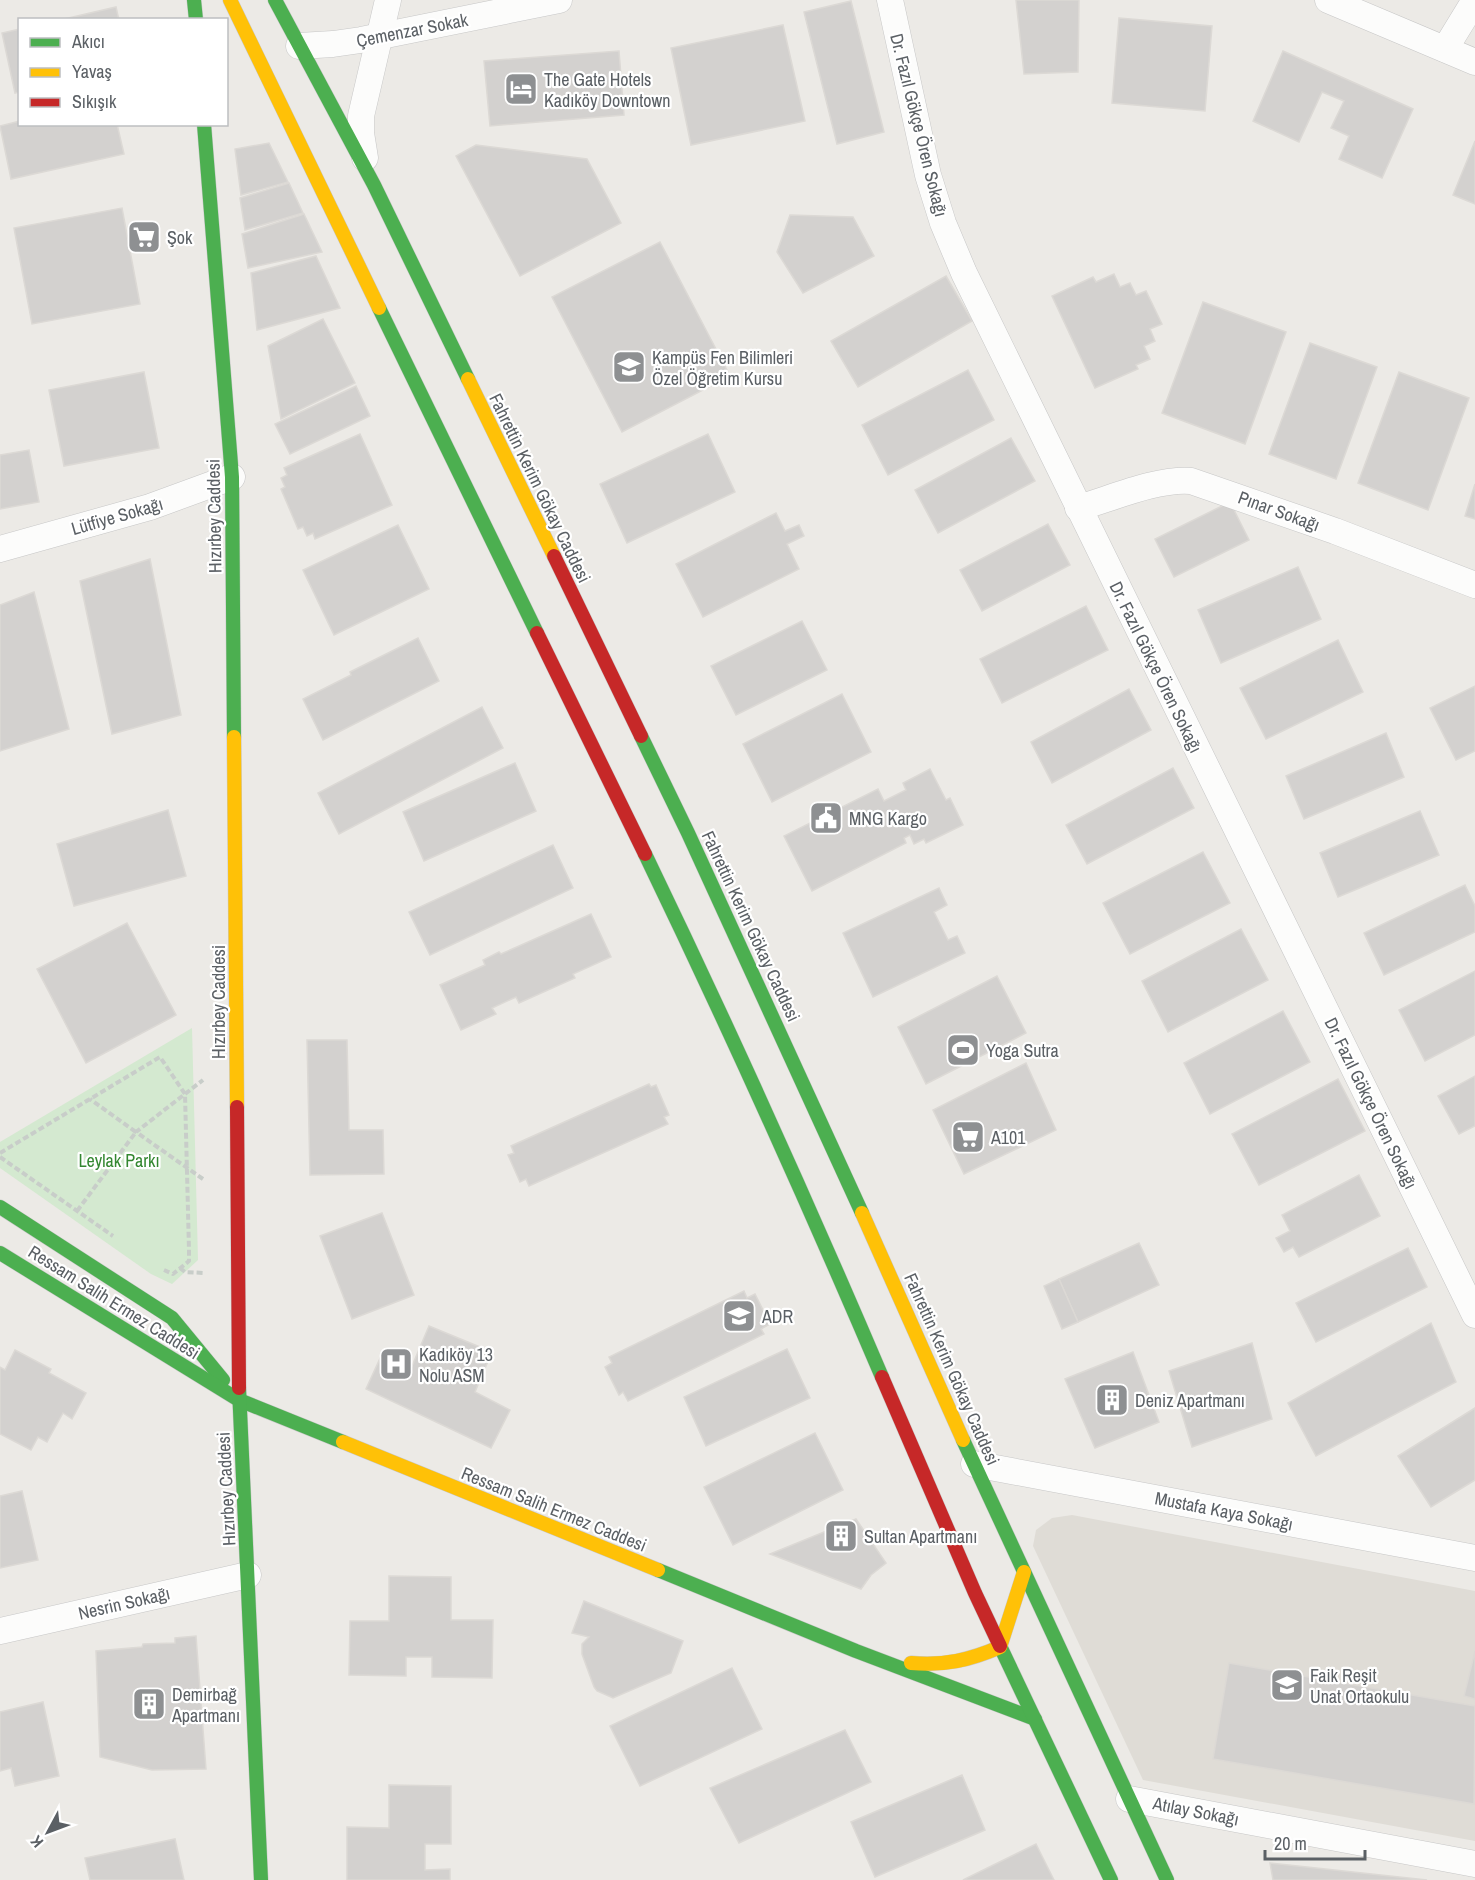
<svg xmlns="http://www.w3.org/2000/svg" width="1475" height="1880" viewBox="0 0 1475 1880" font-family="'Archivo Narrow',sans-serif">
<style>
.education{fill:#dfdcd6}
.green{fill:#d4e9d0}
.building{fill:#d3d1cf;stroke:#dcd9d5;stroke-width:1.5}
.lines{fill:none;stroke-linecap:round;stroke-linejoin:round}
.street-casing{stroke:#c7c7c7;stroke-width:27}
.fast-casing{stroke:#c8c8c8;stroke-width:15}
.slow-casing{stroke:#c8c8c8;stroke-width:15}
.jam-casing{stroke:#c8c8c8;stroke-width:15}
.path{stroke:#c8cdc9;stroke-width:4;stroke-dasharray:6 3;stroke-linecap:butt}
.street{stroke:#fcfcfb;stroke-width:26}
.fast{stroke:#4caf50;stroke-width:14}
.slow{stroke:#ffc107;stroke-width:14}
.jam{stroke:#c62828;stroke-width:14}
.labels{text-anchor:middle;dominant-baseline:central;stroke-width:4.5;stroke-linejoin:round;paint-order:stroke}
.street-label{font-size:18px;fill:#5b6065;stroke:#fff}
.poi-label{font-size:18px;fill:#5b6065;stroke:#fff;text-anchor:start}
.park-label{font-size:18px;fill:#338730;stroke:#fff}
</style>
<rect width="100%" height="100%" fill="#eceae6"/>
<polygon class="education" points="1072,1515 1475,1591 1475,1841 1143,1780 1033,1546 1036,1530 1052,1518"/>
<polygon class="green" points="192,1028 198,1260 172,1284 151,1274 0,1168 0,1142"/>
<g class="building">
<polygon points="1016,0 1079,0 1078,72 1024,74"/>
<polygon points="851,1 884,132 837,144 804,12"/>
<polygon points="116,7 119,20 60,20"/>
<polygon points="1119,18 1212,26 1205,111 1112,103"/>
<polygon points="783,25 805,121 691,145 671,48"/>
<polygon points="20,29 20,92 15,93 2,33"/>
<polygon points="619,51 624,115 490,126 484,61"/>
<polygon points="1283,51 1413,109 1382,178 1339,159 1349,136 1331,128 1344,101 1322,92 1299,142 1253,121"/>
<polygon points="20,121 20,124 117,124 124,154 11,179 0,126"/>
<polygon points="1475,141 1475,204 1453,195"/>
<polygon points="269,143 288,182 241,195 235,149"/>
<polygon points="476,145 587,159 621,223 520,276 456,156"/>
<polygon points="289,183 303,213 245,230 240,198"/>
<polygon points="122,208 140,304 32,324 14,228"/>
<polygon points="304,214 322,252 248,268 242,234"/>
<polygon points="790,215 853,217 874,256 803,293 777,252"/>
<polygon points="660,242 730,376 622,432 552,297"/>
<polygon points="316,256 340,308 257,330 251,273"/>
<polygon points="1114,274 1120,287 1130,283 1136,295 1146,291 1162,324 1150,329 1155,341 1144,346 1150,359 1136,365 1138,369 1095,388 1052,296 1093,277 1096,282"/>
<polygon points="946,276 972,321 858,387 831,341"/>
<polygon points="1203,302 1286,332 1245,444 1162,413"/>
<polygon points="323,319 355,383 281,419 268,346"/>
<polygon points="1310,343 1377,367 1336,479 1269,454"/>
<polygon points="968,370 994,420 888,475 862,425"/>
<polygon points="144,372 159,448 64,466 49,390"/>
<polygon points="1399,372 1469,398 1428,510 1358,483"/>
<polygon points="356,386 370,416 290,454 275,424"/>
<polygon points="360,434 392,505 315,539 313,533 307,536 303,527 298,529 281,489 285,487 281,478 287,475 284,468"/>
<polygon points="708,434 735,492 627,543 600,484"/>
<polygon points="1011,438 1035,481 938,533 915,490"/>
<polygon points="29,450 39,502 0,509 0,455"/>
<polygon points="1475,484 1475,519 1465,516"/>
<polygon points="1230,502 1249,540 1174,577 1155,539"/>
<polygon points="776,513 785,531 799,525 804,536 787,544 799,569 703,617 676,564"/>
<polygon points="1048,524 1070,565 982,611 960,570"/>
<polygon points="398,525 429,589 334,635 303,570"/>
<polygon points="150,559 181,715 112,734 80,581"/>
<polygon points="1298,567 1321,619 1221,663 1198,610"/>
<polygon points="34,592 69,729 0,751 0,605"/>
<polygon points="1086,606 1108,650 1002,703 980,659"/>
<polygon points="802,621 827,670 736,715 711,666"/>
<polygon points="418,638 439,681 323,740 303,699 351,675 350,672"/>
<polygon points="1338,640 1363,692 1266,739 1240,688"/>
<polygon points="1475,686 1475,751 1456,760 1430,708"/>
<polygon points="1129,689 1151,730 1052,783 1031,742"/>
<polygon points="842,694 871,752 772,802 743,744"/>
<polygon points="482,707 503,748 339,834 318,793"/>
<polygon points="1386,733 1404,777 1304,819 1286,776"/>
<polygon points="515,763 536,811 424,861 403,812"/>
<polygon points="1173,768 1194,808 1087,864 1066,825"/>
<polygon points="930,769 946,800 950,798 963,825 926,843 924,839 914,844 910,835 904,838 906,843 812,891 784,836 878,789 884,801 906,790 903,783"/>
<polygon points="168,810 186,876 74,906 57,844"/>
<polygon points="1420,811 1439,855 1338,897 1320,853"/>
<polygon points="553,845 573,888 430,955 409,912"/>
<polygon points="1203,852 1230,903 1130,954 1103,903"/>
<polygon points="1465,885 1475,906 1475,932 1384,975 1364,933"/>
<polygon points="939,888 947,905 934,912 948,940 957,936 965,953 873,997 843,933"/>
<polygon points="591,914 611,957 573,974 575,978 519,1003 516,997 492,1008 496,1014 461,1030 440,985 485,965 483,960 499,952 501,954"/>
<polygon points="127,923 176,1015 86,1063 37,969"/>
<polygon points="1241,929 1268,980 1168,1032 1142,981"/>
<polygon points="1475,971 1475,1035 1425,1061 1399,1010"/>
<polygon points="997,976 1026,1033 926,1084 898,1027"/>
<polygon points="1283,1011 1310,1062 1210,1114 1184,1063"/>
<polygon points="307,1040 347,1040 349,1130 383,1130 384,1174 310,1175"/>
<polygon points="1026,1063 1056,1130 964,1174 933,1110"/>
<polygon points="1475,1076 1475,1126 1459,1134 1438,1096"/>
<polygon points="1338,1079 1365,1131 1259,1185 1232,1134"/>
<polygon points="649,1084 651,1087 656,1085 669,1115 664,1117 668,1124 529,1186 526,1179 520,1182 508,1155 514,1153 511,1146"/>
<polygon points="1359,1175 1380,1216 1299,1257 1293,1247 1284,1252 1276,1238 1290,1231 1282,1215"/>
<polygon points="382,1213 414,1295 352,1319 320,1236"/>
<polygon points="1139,1243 1159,1285 1078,1322 1059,1279"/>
<polygon points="1408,1248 1427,1287 1316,1342 1296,1303"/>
<polygon points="1059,1279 1078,1322 1062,1329 1044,1286"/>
<polygon points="744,1291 747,1298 755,1294 770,1324 761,1329 764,1334 628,1401 623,1392 619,1395 605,1367 612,1363 609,1357"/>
<polygon points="1431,1323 1456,1382 1316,1456 1288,1403"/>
<polygon points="429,1326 492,1352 475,1392 510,1410 491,1448 366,1389 382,1354 412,1366"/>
<polygon points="1252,1343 1272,1419 1192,1447 1169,1371"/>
<polygon points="787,1349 810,1398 706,1446 684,1397"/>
<polygon points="15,1350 51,1369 49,1373 86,1393 72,1419 63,1413 47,1442 38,1437 31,1450 0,1434 0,1367 5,1370"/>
<polygon points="1133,1352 1159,1422 1095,1448 1065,1379"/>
<polygon points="1475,1408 1475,1480 1431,1507 1398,1456"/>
<polygon points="815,1433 843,1490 733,1545 704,1487"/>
<polygon points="22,1491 38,1560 0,1568 0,1496"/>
<polygon points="856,1519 886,1563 871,1575 861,1589 770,1554"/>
<polygon points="389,1576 451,1577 451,1620 493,1620 492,1678 432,1677 432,1657 406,1657 406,1676 349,1675 350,1621 389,1621"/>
<polygon points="584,1601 683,1641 671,1673 613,1698 597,1691 594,1687 582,1654 582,1644 589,1637 572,1633"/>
<polygon points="196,1636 206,1769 152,1770 100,1757 96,1651 142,1647 143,1644 175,1643 175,1638"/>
<polygon points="1475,1651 1475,1699 1464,1696"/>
<polygon points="1229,1663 1475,1706 1474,1804 1213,1759"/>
<polygon points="732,1668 762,1729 640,1786 610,1726"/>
<polygon points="43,1702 59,1776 15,1786 11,1768 0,1771 0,1712"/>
<polygon points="845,1730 871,1782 739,1843 710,1788"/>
<polygon points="962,1775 985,1830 875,1877 851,1822"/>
<polygon points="389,1785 451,1786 451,1844 425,1844 425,1870 450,1869 450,1880 347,1880 347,1827 389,1828"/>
<polygon points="175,1839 184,1880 90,1880 85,1858"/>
<polygon points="1036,1844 1054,1880 963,1880"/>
<polygon points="1270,1863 1427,1880 1273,1880"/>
</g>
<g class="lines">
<defs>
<g id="street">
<polyline points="890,0 928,175 943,223 964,273 1475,1315"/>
<polyline points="1328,0 1475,62"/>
<polyline points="299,46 333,44 361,40 559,0"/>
<polyline points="1445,49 1475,0"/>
<polyline points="365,158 361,133 361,116 388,0"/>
<path d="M1078,508C1110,499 1158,478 1191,481L1335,531L1475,585"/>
<polyline points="0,549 150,507 232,477"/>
<polyline points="974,1464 1475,1558"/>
<polyline points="0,1631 248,1575"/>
<polyline points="1129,1799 1475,1864"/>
</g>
<g id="fast">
<polyline points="194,0 196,20"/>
<polyline points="275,0 374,185 468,379"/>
<polyline points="204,124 232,477 234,737"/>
<polyline points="379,308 537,633"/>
<polyline points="641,736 688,833 862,1213"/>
<path d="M645,854C728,1026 807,1201 882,1377"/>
<polyline points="0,1207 172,1318 223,1380"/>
<polyline points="0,1253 239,1400 343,1442"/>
<polyline points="239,1388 261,1880"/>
<polyline points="963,1440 1167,1880"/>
<polyline points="658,1570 856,1651 1035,1719"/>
<polyline points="1000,1646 1111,1880"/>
</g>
<g id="slow">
<polyline points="230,0 379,308"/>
<polyline points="468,379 554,556"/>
<polyline points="234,737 237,1107"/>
<polyline points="862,1213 963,1440"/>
<polyline points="343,1442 658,1570"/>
<path d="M911,1663C944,1666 970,1660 1000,1647L1024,1572"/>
</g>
<g id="jam">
<polyline points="554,556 641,736"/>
<polyline points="537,633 645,854"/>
<polyline points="237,1107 239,1388"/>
<polyline points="882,1377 975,1593 1000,1646"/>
</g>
</defs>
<use href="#street" class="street-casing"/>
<use href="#fast" class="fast-casing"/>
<use href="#slow" class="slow-casing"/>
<use href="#jam" class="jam-casing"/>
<g class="path">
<polyline points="0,1153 160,1057 185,1094 189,1250 189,1261 173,1274 164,1270"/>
<polyline points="0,1157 113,1236"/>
<polyline points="203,1179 136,1132 203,1080"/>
<polyline points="77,1211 136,1132 90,1099"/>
<polyline points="180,1268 185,1272 204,1273"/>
</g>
<use href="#street" class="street"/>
<use href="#fast" class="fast"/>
<use href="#slow" class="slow"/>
<use href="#jam" class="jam"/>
</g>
<defs>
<symbol id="hotel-square" viewBox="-11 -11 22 22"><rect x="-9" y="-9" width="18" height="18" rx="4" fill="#8e9092" stroke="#fff"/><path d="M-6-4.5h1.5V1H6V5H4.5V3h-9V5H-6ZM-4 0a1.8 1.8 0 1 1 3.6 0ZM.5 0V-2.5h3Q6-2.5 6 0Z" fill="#fff"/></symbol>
<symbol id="supermarket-square" viewBox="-11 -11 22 22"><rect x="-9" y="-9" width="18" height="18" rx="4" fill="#8e9092" stroke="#fff"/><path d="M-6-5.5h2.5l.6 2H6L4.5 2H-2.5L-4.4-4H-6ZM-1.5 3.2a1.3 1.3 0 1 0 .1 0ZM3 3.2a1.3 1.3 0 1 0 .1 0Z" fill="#fff"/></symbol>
<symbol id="school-square" viewBox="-11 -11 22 22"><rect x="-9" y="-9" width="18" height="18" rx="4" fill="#8e9092" stroke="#fff"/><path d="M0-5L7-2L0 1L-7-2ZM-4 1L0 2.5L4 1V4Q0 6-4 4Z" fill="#fff"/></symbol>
<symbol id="civic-square" viewBox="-11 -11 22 22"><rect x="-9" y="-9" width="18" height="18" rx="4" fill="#8e9092" stroke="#fff"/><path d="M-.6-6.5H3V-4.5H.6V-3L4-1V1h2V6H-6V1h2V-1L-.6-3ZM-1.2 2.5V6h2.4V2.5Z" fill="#fff"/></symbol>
<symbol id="stadium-square" viewBox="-11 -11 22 22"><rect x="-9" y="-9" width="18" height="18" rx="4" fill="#8e9092" stroke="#fff"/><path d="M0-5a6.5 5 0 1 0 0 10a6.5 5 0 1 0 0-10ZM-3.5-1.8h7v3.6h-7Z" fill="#fff"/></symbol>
<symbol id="hospital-square" viewBox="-11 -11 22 22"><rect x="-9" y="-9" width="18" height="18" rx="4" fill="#8e9092" stroke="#fff"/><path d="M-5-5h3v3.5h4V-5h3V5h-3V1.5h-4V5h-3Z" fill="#fff"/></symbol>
<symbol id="building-square" viewBox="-11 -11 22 22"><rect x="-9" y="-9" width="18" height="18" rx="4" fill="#8e9092" stroke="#fff"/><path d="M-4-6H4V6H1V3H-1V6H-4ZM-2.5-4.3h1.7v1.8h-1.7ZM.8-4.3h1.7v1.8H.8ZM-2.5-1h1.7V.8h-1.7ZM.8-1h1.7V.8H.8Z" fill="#fff"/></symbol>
</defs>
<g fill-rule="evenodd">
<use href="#hotel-square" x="502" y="70" width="38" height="38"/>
<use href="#supermarket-square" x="125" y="218" width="38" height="38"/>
<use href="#school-square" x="610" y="348" width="38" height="38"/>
<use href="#civic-square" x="807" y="799" width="38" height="38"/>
<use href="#stadium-square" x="944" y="1031" width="38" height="38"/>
<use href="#supermarket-square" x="949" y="1118" width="38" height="38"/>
<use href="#school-square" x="720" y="1297" width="38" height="38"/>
<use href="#hospital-square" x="377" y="1345" width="38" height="38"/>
<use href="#building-square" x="1093" y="1381" width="38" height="38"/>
<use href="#building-square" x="822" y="1517" width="38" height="38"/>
<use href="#school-square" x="1268" y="1666" width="38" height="38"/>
<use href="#building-square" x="130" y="1685" width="38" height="38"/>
</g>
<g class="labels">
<g class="street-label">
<text transform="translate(412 30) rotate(-11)">Çemenzar Sokak</text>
<text transform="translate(919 125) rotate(76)">Dr. Fazıl Gökçe Ören Sokağı</text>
<text transform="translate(540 488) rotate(64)">Fahrettin Kerim Gökay Caddesi</text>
<text transform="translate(1279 511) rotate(20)">Pınar Sokağı</text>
<text transform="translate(117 516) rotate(-16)">Lütfiye Sokağı</text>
<text transform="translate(214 516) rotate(-91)">Hızırbey Caddesi</text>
<text transform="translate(1156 667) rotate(64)">Dr. Fazıl Gökçe Ören Sokağı</text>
<text transform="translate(751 926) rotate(65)">Fahrettin Kerim Gökay Caddesi</text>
<text transform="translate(218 1002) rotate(-90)">Hızırbey Caddesi</text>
<text transform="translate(1371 1103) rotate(64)">Dr. Fazıl Gökçe Ören Sokağı</text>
<text transform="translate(114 1302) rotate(32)">Ressam Salih Ermez Caddesi</text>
<text transform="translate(952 1369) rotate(66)">Fahrettin Kerim Gökay Caddesi</text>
<text transform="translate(226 1489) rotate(-93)">Hızırbey Caddesi</text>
<text transform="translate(554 1509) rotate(22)">Ressam Salih Ermez Caddesi</text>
<text transform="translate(1224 1511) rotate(11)">Mustafa Kaya Sokağı</text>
<text transform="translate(124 1603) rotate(-13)">Nesrin Sokağı</text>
<text transform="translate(1196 1811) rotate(11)">Atılay Sokağı</text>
</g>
<g class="poi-label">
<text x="544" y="79">The Gate Hotels<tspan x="544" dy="21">Kadıköy Downtown</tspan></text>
<text x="167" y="237">Şok</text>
<text x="652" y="357">Kampüs Fen Bilimleri<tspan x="652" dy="21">Özel Öğretim Kursu</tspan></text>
<text x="849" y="818">MNG Kargo</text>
<text x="986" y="1050">Yoga Sutra</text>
<text x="991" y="1137">A101</text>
<text x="762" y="1316">ADR</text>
<text x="419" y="1354">Kadıköy 13<tspan x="419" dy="21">Nolu ASM</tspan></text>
<text x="1135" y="1400">Deniz Apartmanı</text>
<text x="864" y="1536">Sultan Apartmanı</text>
<text x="1310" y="1675">Faik Reşit<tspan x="1310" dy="21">Unat Ortaokulu</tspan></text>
<text x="172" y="1694">Demirbağ<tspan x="172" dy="21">Apartmanı</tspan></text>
</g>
<g class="park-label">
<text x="119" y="1160">Leylak Parkı</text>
</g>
</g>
<rect x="18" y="18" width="210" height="108" fill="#ffffff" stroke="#bdbfc1" stroke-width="1.5"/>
<rect x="30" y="38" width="30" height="9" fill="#4caf50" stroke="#bdbfc1" stroke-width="1.5"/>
<text x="72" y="48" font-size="18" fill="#5b6065">Akıcı</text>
<rect x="30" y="68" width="30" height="9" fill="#ffc107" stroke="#bdbfc1" stroke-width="1.5"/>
<text x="72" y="78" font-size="18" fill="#5b6065">Yavaş</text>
<rect x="30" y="98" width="30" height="9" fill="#c62828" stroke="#bdbfc1" stroke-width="1.5"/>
<text x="72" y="108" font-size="18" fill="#5b6065">Sıkışık</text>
<g transform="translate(48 1832) rotate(229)" stroke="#ffffff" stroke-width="4.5" paint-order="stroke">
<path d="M0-4.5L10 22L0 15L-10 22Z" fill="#5b6065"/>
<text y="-9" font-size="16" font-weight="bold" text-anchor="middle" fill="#5b6065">K</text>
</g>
<path d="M1265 1850v9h100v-9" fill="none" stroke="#5b6065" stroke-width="3"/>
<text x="1274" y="1850" font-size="18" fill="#5b6065" stroke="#ffffff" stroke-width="4.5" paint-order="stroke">20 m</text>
</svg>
